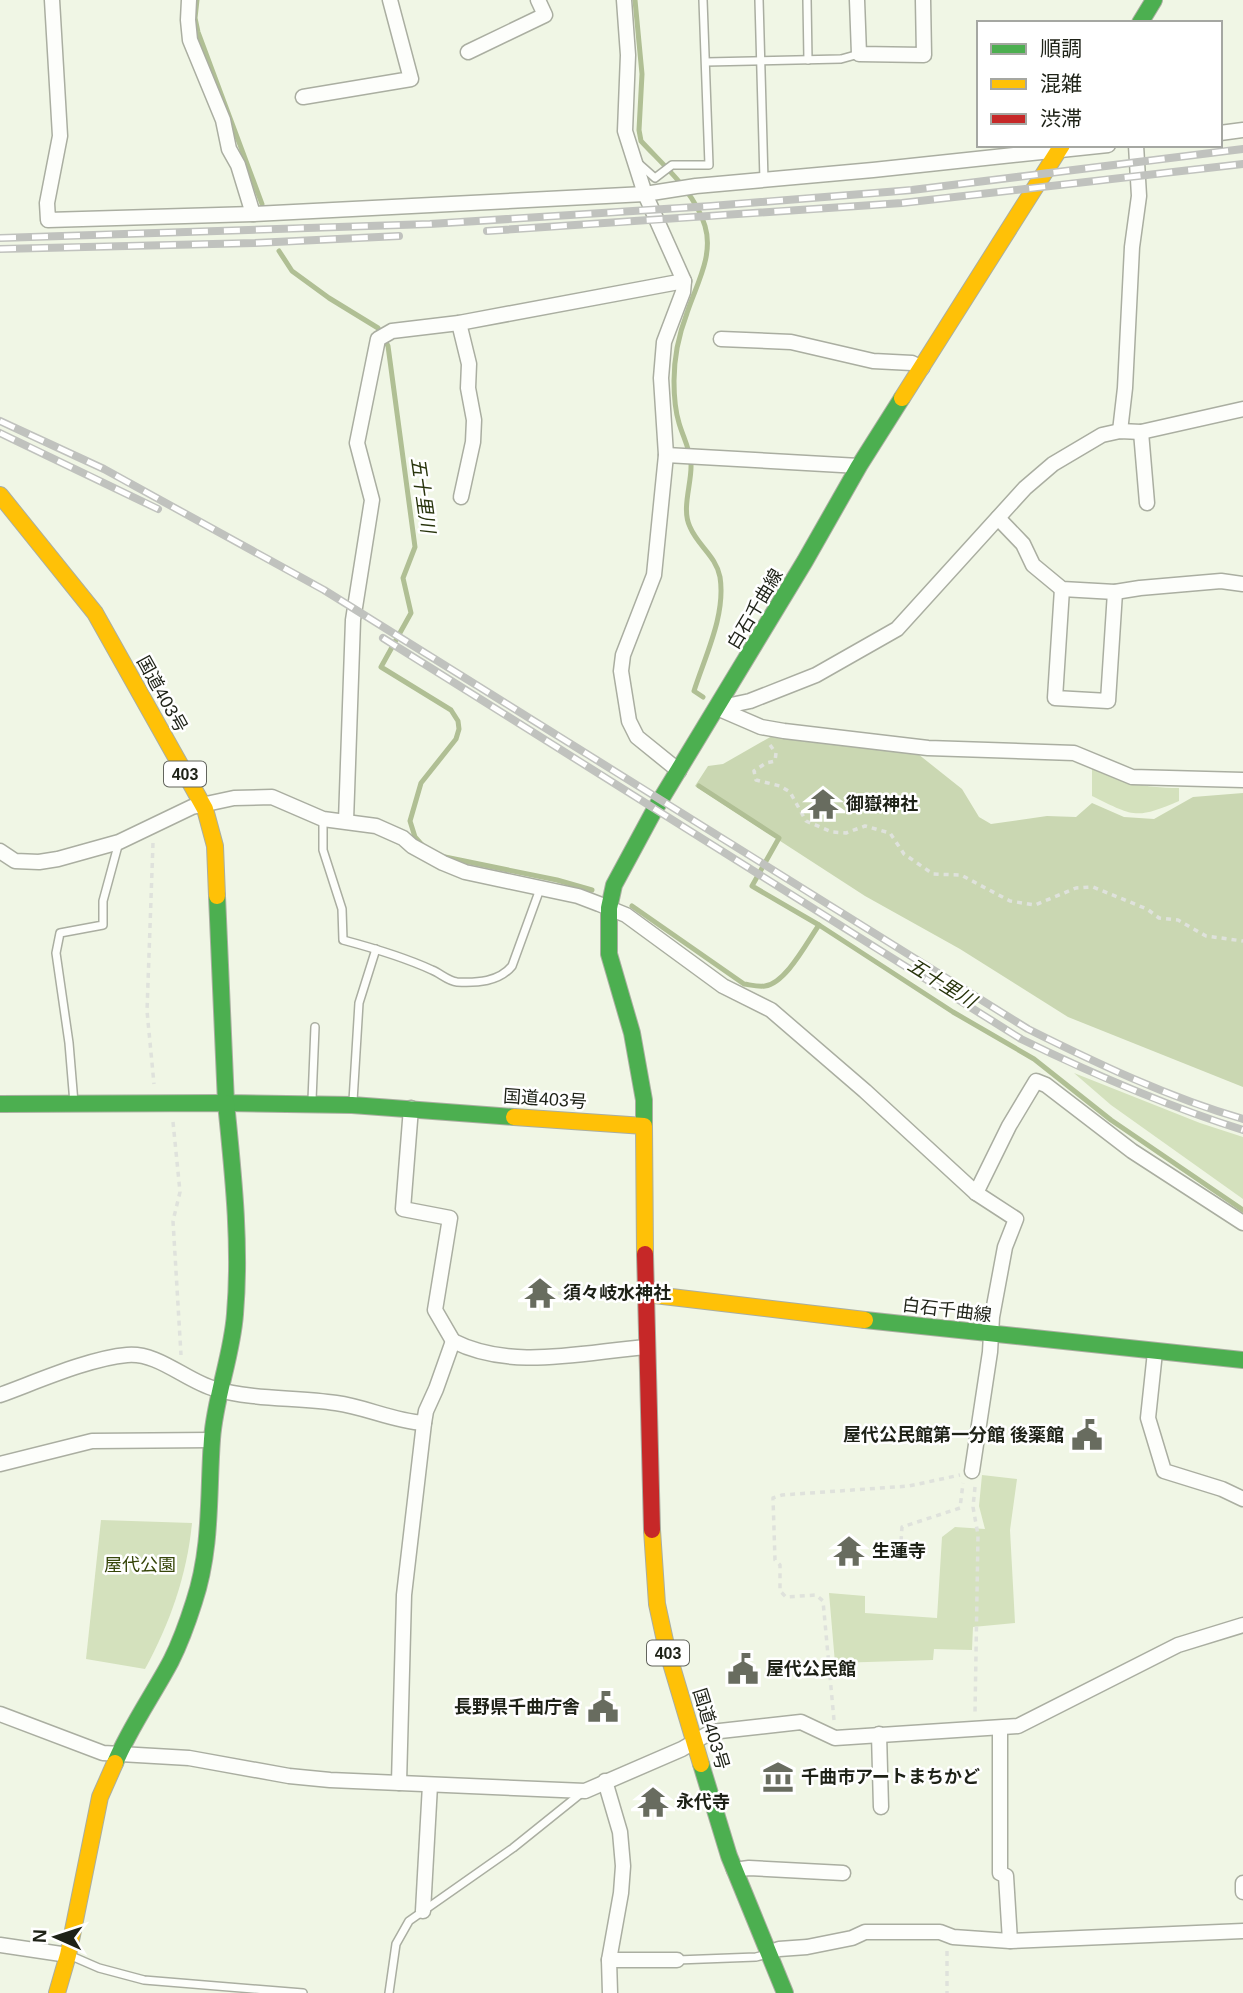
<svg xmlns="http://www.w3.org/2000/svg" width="1243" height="1993" viewBox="0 0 1243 1993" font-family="Arial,'Noto Sans JP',sans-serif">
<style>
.green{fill:#d4e1bd}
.forest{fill:#cad7b2}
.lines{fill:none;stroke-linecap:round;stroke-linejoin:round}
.stream{stroke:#b0bf94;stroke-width:5}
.lane-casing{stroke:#aaaea1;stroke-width:10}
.street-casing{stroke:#aaaea1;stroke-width:17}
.fast-casing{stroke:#aaaea1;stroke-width:18}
.slow-casing{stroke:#aaaea1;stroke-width:18}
.jam-casing{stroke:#aaaea1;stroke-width:18}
.path{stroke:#dfe2dc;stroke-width:3.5;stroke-dasharray:5 5;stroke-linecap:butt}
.lane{stroke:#fdfefb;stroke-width:7}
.street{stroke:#fdfefb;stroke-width:14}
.fast{stroke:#4caf50;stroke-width:16}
.slow{stroke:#ffc107;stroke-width:16}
.jam{stroke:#c62828;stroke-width:16}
.rail-casing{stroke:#c0c2be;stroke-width:8}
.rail{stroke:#fff;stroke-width:5;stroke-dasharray:16;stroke-linecap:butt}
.labels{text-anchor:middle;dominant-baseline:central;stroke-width:5;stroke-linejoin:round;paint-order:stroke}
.shield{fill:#fff;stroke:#62645d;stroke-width:2}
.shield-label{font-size:16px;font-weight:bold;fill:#1e2217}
.street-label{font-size:18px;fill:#1e2217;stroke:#fff}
.poi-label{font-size:18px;font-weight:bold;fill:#1e2217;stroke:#fff;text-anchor:start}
.park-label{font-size:18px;fill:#364609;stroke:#fff}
.water-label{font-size:19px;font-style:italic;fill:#28340c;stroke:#fff}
</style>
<rect width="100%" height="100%" fill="#f0f6e5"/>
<g class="green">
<path d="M1092,767C1126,782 1141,788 1179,788V801C1135,820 1133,816 1092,796Z"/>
<polygon points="1074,1073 1200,1123 1243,1137 1243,1199 1111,1105"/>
<polygon points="982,1475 1017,1479 1010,1530 1015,1623 973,1627 972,1650 934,1649 933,1660 835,1663 829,1593 865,1596 865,1613 937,1618 942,1537 955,1527 985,1529 979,1506"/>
<path d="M101,1520L192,1523C187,1575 170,1623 145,1669L86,1659Z"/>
</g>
<polygon class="forest" points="772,736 918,754 962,789 979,817 991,824 1047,816 1076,817 1092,803 1124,817 1154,819 1193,797 1243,793 1243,1087 1068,1017 960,949 865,896 695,786 708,766 723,764"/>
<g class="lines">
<g class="stream">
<polyline points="197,0 195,18 198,32 262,204"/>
<path d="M635,0L642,74L639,130L641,141C664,166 695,192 705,226C714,256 696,285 687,313C679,334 674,358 674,381C674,394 675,410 679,423C683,437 690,449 691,464C692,483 681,509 690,527C698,546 716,556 720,577C726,615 705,656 694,691L703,697"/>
<polyline points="279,251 292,271 329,298 378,328 388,346 415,547 403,578 411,613 381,667 451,710 458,721 459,729 456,739 421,783 410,821 415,837 423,846"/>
<polyline points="699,786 779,838 752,886 819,925"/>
<polyline points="445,857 557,880 592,890"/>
<path d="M632,906L744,984C751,985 758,987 765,986C786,983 807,942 819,925L953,1012L1034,1059L1111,1120L1243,1210"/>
</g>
<defs>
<g id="lane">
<polyline points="759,0 764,180"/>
<polyline points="807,0 808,60"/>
<polyline points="706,62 841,59 859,54"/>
<polyline points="637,162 655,178 672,165 709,165 703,0"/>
<path d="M323,820V850L342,909L343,940C373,948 404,957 432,970C440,973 448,981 457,982C477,983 499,982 512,966L540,889"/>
<polyline points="312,1100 315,1027"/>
<polyline points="353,1101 359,1003 376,949"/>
<polyline points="74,1103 69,1043 56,953 60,933 103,925 103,901 119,842"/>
<polyline points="69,1955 99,1968 144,1980 303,1993"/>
<polyline points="677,1960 756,1957 764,1955"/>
<polyline points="389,1993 396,1944 409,1921 513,1848 584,1791"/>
</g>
<g id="street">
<polyline points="52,0 60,136 47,203 48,220 253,214 645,194 696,186 873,170 1108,145"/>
<polyline points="189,0 188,20 190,40 223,120 229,149 238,165 253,214"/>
<polyline points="624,0 628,55 625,131 645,194 684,281 683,292 664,342 661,378 666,455 654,575 623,655 621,671 629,721 637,737 679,771"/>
<polyline points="857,0 859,54 924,55 923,0"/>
<polyline points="468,52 545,15 538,0"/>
<polyline points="303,97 411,79 390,0"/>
<polyline points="1220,133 1243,130"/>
<polyline points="459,323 469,364 468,388 474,420 473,442 461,497"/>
<polyline points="721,339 791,342 873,361 912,363 922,368"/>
<polyline points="1120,431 1125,388 1132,247 1139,196 1136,145"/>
<polyline points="1141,432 1147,503"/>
<polyline points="666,455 859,466"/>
<polyline points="998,518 1023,544 1033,565 1062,589 1115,592 1140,588 1221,581 1243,584"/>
<polyline points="1062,589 1055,698 1108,701 1115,592"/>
<polyline points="717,708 750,701 816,675 897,629 1025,488 1053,464 1102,435 1120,431 1141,432 1243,409"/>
<polyline points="717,708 761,727 784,731 928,748 1074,753 1132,777 1243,780"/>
<polyline points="346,821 353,620 372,500 357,443 378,339 392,331 459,323 684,281"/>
<polyline points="0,851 15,861 39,862 58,859 119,842 192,807 234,798 272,797 323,819 376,826 403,838 412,846 443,863 465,872 578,896 599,904 626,915 723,986 771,1010 865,1091 976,1193 1016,1219 1005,1247 992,1317 990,1352 972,1471"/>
<polyline points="411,1108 403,1209 450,1218 435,1310 453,1341"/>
<polyline points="976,1193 1009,1126 1036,1081 1046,1085 1132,1151 1243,1223"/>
<polyline points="1155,1352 1148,1418 1164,1471 1222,1489 1243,1499"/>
<path d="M0,1395C36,1382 90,1358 127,1355C158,1352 186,1381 215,1389C254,1400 296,1397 336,1403C366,1407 393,1421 424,1423"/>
<polyline points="0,1464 92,1441 212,1440"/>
<polyline points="0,1714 103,1753 189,1758 289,1776 330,1780 585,1791 682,1749 711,1732 801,1722 835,1738 1018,1726 1178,1645 1243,1625"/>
<polyline points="1000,1728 1000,1873 1006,1876 1010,1941"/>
<polyline points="879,1734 881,1807"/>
<polyline points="605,1781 620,1832 623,1866 621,1893 609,1960 610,1993"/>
<path d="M399,1783L404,1595L424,1423L426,1411L436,1389L453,1341C512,1371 583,1352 646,1347"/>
<polyline points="734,1870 749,1868 843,1873"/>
<polyline points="1243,1883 1243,1892"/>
<polyline points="423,1911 430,1785"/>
<polyline points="0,1945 68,1955"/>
<polyline points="768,1953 779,1949 807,1947 852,1938 865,1932 940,1932 953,1937 1010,1941 1243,1931"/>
<polyline points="609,1960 677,1960"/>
</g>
<g id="fast">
<polyline points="1140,23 1154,0"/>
<polyline points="217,896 226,1103 352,1105 514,1117"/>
<path d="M0,1104L226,1103C233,1173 241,1244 235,1314C232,1356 215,1397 212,1439C208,1495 212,1548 194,1602C188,1621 180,1643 171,1661C153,1695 130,1727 115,1763"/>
<polyline points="644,1126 644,1100 632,1033 609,954 609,908 614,885 655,809 805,561 859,466 902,398"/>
<polyline points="865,1320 1243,1360"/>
<polyline points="701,1764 729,1856 785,1993"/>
</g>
<g id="slow">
<polyline points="902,398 1062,145"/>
<polyline points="0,495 95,613 205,809 215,846 217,896"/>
<polyline points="514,1117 644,1126 645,1254"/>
<polyline points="646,1294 865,1320"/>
<polyline points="652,1530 657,1604 667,1650 701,1764"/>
<polyline points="57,1993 68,1955 100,1797 115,1763"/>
</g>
<polyline id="jam" points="645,1254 652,1530"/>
</defs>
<use href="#lane" class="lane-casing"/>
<use href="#street" class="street-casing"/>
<use href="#fast" class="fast-casing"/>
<use href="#slow" class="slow-casing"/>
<use href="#jam" class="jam-casing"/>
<g class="path">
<polyline points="770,745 776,753 775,761 766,763 754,771 756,780 780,786 790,792 806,821 832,832 846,833 865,826 890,833 904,854 933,874 961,875 1010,901 1035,905 1076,888 1093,887 1147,909 1159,918 1178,920 1206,936 1243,941"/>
<polyline points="153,843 147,1011 154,1084"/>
<polyline points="173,1122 180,1192 173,1221 181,1355"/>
<polyline points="558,1293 622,1298"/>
<polyline points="975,1487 973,1507 978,1535 975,1713"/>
<polyline points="901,1541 902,1527 960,1508 963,1483"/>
<polyline points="834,1720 823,1601 816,1595 786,1597 780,1591 780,1565 775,1560 773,1498 782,1495 909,1486 960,1475"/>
<polyline points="947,1951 947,1993"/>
</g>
<use href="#lane" class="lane"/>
<use href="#street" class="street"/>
<use href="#fast" class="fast"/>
<use href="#slow" class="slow"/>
<use href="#jam" class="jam"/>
<defs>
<g id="rail">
<polyline points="487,231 902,203 1243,164"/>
<polyline points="0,238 430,224 711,206 912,190 1243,149"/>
<polyline points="0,249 255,243 399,236"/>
<path d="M0,421L104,469L324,590L1028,1029C1098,1064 1168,1097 1243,1119"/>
<polyline points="0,433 158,509"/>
<path d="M383,638L1021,1039C1093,1074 1166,1106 1243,1130"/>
</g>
</defs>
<use href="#rail" class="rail-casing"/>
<use href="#rail" class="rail"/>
</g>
<defs>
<symbol id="temple-bare" viewBox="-9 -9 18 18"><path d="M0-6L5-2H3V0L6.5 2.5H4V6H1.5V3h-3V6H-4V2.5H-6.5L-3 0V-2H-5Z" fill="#686c5f" stroke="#fff" stroke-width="2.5" paint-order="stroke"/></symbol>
<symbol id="civic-bare" viewBox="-9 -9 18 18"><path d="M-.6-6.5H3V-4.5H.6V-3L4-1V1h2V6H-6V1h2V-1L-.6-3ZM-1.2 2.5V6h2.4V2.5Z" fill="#686c5f" stroke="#fff" stroke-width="2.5" paint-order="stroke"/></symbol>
<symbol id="museum-bare" viewBox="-9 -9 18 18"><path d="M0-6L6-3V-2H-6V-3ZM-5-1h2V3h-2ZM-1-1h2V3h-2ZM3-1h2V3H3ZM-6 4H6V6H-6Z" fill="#686c5f" stroke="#fff" stroke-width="2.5" paint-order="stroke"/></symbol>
</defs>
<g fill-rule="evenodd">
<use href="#temple-bare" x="801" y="782" width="44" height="44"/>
<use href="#temple-bare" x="518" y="1271" width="44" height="44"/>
<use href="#civic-bare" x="1065" y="1413" width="44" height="44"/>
<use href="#temple-bare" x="827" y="1529" width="44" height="44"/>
<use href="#civic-bare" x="721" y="1647" width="44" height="44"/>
<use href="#civic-bare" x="581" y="1685" width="44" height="44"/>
<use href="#museum-bare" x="756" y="1755" width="44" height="44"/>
<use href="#temple-bare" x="631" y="1780" width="44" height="44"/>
</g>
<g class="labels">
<g class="shield">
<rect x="164" y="761.5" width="42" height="25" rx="5"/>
<rect x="647" y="1640.5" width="42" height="25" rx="5"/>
</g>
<g class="shield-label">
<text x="185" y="774">403</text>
<text x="668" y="1653">403</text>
</g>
<g class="street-label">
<text transform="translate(755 609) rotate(-59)">白石千曲線</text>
<text transform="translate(162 694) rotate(61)">国道403号</text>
<text transform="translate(545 1099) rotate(4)">国道403号</text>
<text transform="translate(947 1310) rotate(7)">白石千曲線</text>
<text transform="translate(711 1729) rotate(73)">国道403号</text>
</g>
<g class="poi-label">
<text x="846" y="804">御嶽神社</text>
<text x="563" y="1293">須々岐水神社</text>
<text x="1064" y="1435" text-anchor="end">屋代公民館第一分館 後薬館</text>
<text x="872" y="1551">生蓮寺</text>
<text x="766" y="1669">屋代公民館</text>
<text x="580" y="1707" text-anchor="end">長野県千曲庁舎</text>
<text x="801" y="1777">千曲市アートまちかど</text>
<text x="676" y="1802">永代寺</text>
</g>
<g class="park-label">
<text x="140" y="1565">屋代公園</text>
</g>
<g class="water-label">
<text transform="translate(423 495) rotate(82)">五十里川</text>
<text transform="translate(942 983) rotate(32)">五十里川</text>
</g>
</g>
<rect x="977" y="21" width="245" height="126" fill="#ffffff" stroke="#a5a7a2" stroke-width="2"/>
<rect x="991" y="44" width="35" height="10" fill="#4caf50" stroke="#a5a7a2" stroke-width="2"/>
<text x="1040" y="56" font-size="21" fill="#1e2217">順調</text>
<rect x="991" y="79" width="35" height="10" fill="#ffc107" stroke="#a5a7a2" stroke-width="2"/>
<text x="1040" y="91" font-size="21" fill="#1e2217">混雑</text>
<rect x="991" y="114" width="35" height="10" fill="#c62828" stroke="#a5a7a2" stroke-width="2"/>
<text x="1040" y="126" font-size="21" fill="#1e2217">渋滞</text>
<g transform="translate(56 1937) rotate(273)" stroke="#ffffff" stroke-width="5" paint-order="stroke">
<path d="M0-5L12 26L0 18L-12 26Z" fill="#1e2217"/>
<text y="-10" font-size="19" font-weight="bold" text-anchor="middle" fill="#1e2217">N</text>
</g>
</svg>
